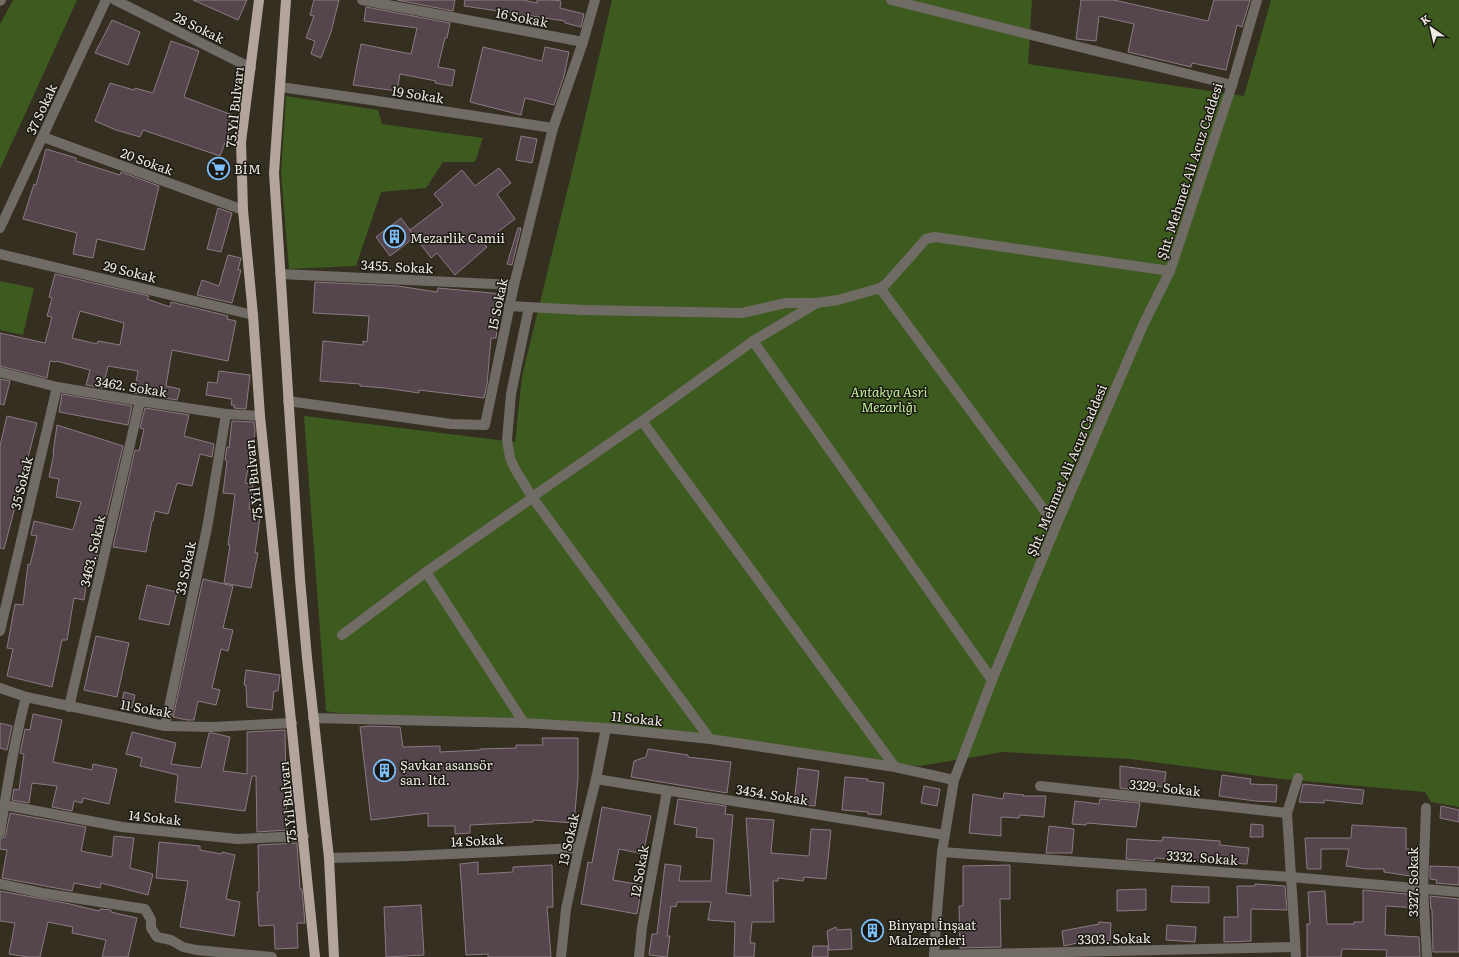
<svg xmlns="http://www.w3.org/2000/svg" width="1459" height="957" viewBox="0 0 1459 957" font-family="Literata,serif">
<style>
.green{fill:#3d5a1f}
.building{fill:#55464d;stroke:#8b7a83;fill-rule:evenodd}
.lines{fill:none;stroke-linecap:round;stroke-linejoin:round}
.minor{stroke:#716b66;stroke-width:10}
.major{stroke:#b3a59c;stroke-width:10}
.labels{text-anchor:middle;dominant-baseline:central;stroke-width:3;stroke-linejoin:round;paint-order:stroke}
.street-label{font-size:13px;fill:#edeae2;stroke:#1a1811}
.poi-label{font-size:13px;fill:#edeae2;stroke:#1a1811;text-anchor:start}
.park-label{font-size:13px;font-style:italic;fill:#c0ef98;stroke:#1a1811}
</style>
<rect width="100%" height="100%" fill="#342f21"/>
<g class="green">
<polygon points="13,0 77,0 0,169 0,24"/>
<polygon points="612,0 1032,0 1028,64 1244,96 1271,0 1459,0 1459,807 1431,802 1425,792 1282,779 1130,759 1003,752 920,766 524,723 337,713 326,711 304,416 515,442 522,376 584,122"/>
<polygon points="286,96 378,110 382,124 483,138 475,162 443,162 426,188 381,192 356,266 289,269 281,173"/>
<polygon points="0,281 34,288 23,335 0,330"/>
</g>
<g class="building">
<polygon points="193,0 247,0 238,20"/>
<polygon points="314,0 339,0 331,32 321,58 311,54 315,41 306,38 314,16 310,15"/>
<polygon points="397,0 455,0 453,11"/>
<polygon points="465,0 523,0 537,3 537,0 554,0 561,1 560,8 584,14 581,27 565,23 565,21 464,6"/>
<polygon points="1081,0 1114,0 1208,21 1214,0 1250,0 1242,27 1237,25 1226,70 1192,63 1191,67 1128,52 1134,24 1099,16 1096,41 1076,39"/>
<polygon points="366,7 450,23 447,38 445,38 438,67 455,70 452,86 435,83 436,81 400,74 397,91 353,85 361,44 411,54 417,28 364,21"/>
<polygon points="112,20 140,32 128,65 95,53"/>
<polygon points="171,41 199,51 184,97 235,116 220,156 143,130 140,137 116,130 95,121 110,83 134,90 135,88 153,93"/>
<polygon points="483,47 542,61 545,47 569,52 564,76 554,105 525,98 521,115 470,102"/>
<polygon points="521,136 537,139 532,163 516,160"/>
<polygon points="46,149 76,158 76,161 120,175 121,172 159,186 144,250 97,239 93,258 73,254 77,233 23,219 34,184 36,185"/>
<polygon points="499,168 511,183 497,194 515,219 483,243 487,247 455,275 437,253 431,258 410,230 443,205 434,194 462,170 475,186"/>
<polygon points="218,208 232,213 221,252 207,249"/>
<polygon points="401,218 415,237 390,256 376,237"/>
<polygon points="518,228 521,228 512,265 507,264"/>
<polygon points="228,255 241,258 238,270 241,270 232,303 197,295 202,280 219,286"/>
<path d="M55,274L149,296L147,299L170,307L171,302L228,316L227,319L236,321L228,361L172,350L166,386L180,389L177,400L134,393L138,371L108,366L103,388L86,385L90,370L56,361V362L50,361L47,378L0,366V333L45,343L52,317L47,316L52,298L49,297ZM80,311L124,323L120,345L98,341L97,344L72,338Z"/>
<polygon points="315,282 398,286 437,292 438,288 502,294 496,338 491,338 487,385 484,398 419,390 419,393 385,388 360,386 360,384 320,381 323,341 363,345 363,341 367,342 369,316 313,313"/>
<polygon points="219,371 250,375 246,409 234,408 234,405 231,405 232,399 206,395 208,382 217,383"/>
<polygon points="0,379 10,381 4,405 0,404"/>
<polygon points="62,394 132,406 128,425 59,412"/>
<polygon points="145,408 189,415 184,436 214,444 212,457 200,454 192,486 177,483 168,514 155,511 153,521 152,521 146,552 113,547 135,450 139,451 144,429 140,428"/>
<polygon points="7,416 37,423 4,549 0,548 0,446"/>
<polygon points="232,421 254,422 255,431 254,442 245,483 253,484 249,509 261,510 255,553 258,553 251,588 224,583 230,545 228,545 235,494 223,493 227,461 225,460 227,447 229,448"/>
<polygon points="57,425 123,446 94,569 89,568 84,600 74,598 67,640 62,640 52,687 7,676 13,649 7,648 15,604 23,605 28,564 30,565 37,536 31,535 34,521 73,530 81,502 56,497 59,479 49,477 54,453 53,453"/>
<polygon points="203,579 233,586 223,628 233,630 228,651 221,649 212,688 220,690 216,705 198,701 194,720 187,720 173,717"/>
<polygon points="147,585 177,592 169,625 139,619"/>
<polygon points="96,636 129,643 117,697 84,690"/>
<polygon points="246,670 280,675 278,691 274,691 272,710 247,707 246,685 244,685"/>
<polygon points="124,692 135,695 132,708 121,706"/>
<polygon points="33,714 62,720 53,762 92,770 93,764 117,769 109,804 83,798 82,803 74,801 72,811 52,807 57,786 32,783 29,803 12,800 14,789 19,790 24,754 20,753 21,749 25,729 30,730"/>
<polygon points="0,723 12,726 7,750 0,748"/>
<polygon points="369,726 400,727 403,747 440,746 440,752 480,750 480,749 516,748 516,745 543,745 542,738 578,738 578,778 574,823 533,820 533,822 470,825 470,833 455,834 455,826 428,826 428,813 371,820 360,727"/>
<polygon points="285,730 287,830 257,832 256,776 252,776 245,811 175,802 178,775 140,766 142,758 126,754 132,732 176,743 171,764 201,768 209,733 213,733 230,737 223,771 247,774 247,732"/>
<polygon points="648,749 688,755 688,757 731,762 727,793 631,777 634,761 646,757"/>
<polygon points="1120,766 1166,772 1164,787 1143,784 1142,791 1120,788"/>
<polygon points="798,768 819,771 815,806 794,804"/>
<polygon points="1222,775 1251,779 1250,784 1277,785 1276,802 1255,801 1219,796"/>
<polygon points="845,777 868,779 867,781 884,783 881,815 868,814 868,812 842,810"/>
<polygon points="1303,784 1364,790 1362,804 1324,800 1324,803 1299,802"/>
<polygon points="924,786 940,789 937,806 921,803"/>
<polygon points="1004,793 1024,795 1023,796 1046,796 1044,817 1020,815 1019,818 1001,817 1001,836 969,833 973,794 1003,799"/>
<polygon points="678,799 726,806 725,814 733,815 726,893 751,896 746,818 774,820 771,853 809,856 811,829 831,830 826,879 804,877 803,881 778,878 778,881 773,881 774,922 752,922 750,943 755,943 754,957 734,957 735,922 708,920 711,902 677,902 676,907 671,906 667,936 670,936 667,957 649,955 652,934 657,934 665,864 681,866 679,881 711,881 714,839 696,837 697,828 674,824"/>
<polygon points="1100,799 1140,803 1136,827 1087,823 1086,825 1072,824 1075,801 1099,804"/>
<polygon points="1441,806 1459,810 1459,822 1440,818"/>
<polygon points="602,807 651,816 643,854 619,849 613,880 642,885 637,914 581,904 588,862 592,863"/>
<polygon points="10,813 86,827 81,851 112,857 114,836 134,838 130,868 153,874 148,895 101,883 100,888 74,883 72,891 2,878 7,850 0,849 0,839 5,837 6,834"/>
<polygon points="1251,824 1263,825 1263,837 1250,837"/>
<polygon points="1352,825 1406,828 1406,849 1413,849 1413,865 1417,866 1417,877 1384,872 1384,869 1366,869 1346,866 1349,849 1321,849 1321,869 1307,869 1305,838 1351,838"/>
<polygon points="1049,826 1074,829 1072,853 1046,853"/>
<polygon points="1163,837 1220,841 1220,845 1249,848 1247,864 1155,858 1154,861 1126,859 1127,839 1162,841"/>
<polygon points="159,842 200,846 200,850 221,854 222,852 235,855 226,899 240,902 234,936 180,927 188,881 156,878"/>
<polygon points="297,843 300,889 302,889 305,923 297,923 298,948 275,949 274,925 259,926 257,892 259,892 258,845"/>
<polygon points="478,862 478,874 513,872 513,867 552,865 553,907 547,907 551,957 488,957 488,954 466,955 460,864"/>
<polygon points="1010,865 1010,899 1000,899 1001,947 960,948 959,906 963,906 963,866"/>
<polygon points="1430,866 1459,867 1459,885 1436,883 1437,880 1430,879"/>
<polygon points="1255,884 1285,886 1287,910 1251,909 1251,941 1224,942 1224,917 1238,917 1237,886 1255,886"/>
<polygon points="1172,886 1209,887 1209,903 1171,902"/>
<polygon points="1146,889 1146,910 1117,911 1117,890"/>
<polygon points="1363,890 1417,895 1418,908 1386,906 1385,935 1419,937 1420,957 1386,957 1387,950 1342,949 1341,957 1307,957 1307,924 1310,924 1308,892 1325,891 1327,924 1354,924 1354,922 1363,922"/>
<polygon points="0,891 70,904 99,911 100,909 111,910 111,912 137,918 128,957 102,957 106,940 72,933 73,927 48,922 40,957 28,957 9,954 15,923 0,921"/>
<polygon points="1430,896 1459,899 1459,952 1433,952 1432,910 1431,909"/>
<polygon points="421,905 424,955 386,957 384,907"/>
<polygon points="1099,922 1111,923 1110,941 1090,940 1064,946 1062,931 1099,924"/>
<polygon points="1167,925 1196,927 1195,942 1166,940"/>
<polygon points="836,927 837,930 851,929 852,949 829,950 827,931"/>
<polygon points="813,946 828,946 828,957 812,957"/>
</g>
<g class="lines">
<g class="minor">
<polyline points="115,0 251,68"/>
<polyline points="362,0 583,42"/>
<polyline points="891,0 1232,85"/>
<polyline points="0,1 1,0"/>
<polyline points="280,87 371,100 553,128"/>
<polyline points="43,137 243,210"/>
<polyline points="0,228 106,0"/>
<polyline points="0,254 253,315"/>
<polyline points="280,274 514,285"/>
<polyline points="880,288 1056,526"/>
<polyline points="509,306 583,310 742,313 786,303 817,303 838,300 880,288 886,284 926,239 935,237 1170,271"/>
<polyline points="529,307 511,394 507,440 510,458 515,469 532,497 710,739"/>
<polyline points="753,341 992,680"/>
<polyline points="0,372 57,387 140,401 226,414 260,416"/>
<polyline points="288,401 451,424 485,425 514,285 553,128 583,42 595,0"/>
<polyline points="642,421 895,767"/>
<polyline points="426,572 524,723"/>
<polyline points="0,631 57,387"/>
<polyline points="342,635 426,572 532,498 532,497 642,421 753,341 817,303"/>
<polyline points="0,688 26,697 165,726 211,727 292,723"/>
<polyline points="69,707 140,401"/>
<polyline points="313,718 524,723 606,728 710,739 895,767 954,780"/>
<polyline points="165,726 207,528 226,414"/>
<polyline points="596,779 945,835"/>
<polyline points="1040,786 1287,813"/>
<polyline points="5,805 122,827 237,839 304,836"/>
<polyline points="1426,808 1423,888 1427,957"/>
<path d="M0,833C7,788 14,742 26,697"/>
<polyline points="942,852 1291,877 1459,892"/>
<polyline points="329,858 408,856 579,848"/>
<polyline points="0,884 42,893 145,909 151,920 151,928 157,937 171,940 183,947 196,950 272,957"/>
<polyline points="934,955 1295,947"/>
<polyline points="561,957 566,909 579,848 596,779 606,728"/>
<polyline points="639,957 642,927 667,791"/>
<polyline points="934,957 936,925 942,852 954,780 992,680 1056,526 1144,323 1170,271 1232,85 1257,0"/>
<polyline points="1296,957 1287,813 1298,778"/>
</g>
<g class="major">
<polyline points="259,0 241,142 243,210 253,315 260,416 315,957"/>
<polyline points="286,0 274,173 300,579 307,658 329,858 334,957"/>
</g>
</g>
<defs>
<symbol id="supermarket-ring" viewBox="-11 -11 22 22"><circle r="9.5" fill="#1a1811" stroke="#7cbef9" stroke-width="1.5"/><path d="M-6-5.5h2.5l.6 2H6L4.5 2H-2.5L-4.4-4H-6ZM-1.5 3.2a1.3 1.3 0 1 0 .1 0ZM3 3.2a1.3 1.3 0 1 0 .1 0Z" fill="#7cbef9"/></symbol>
<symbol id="building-ring" viewBox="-11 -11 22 22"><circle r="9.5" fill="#1a1811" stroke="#7cbef9" stroke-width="1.5"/><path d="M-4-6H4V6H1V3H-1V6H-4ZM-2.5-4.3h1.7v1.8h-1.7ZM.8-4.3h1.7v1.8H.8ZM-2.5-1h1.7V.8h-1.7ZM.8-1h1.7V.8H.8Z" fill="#7cbef9"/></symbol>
</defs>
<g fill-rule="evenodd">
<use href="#supermarket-ring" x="206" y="156" width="25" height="25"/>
<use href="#building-ring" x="382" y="224" width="25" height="25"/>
<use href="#building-ring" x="372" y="758" width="25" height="25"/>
<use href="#building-ring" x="860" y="918" width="25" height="25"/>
</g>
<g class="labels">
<g class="street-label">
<text transform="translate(522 17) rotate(11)">16 Sokak</text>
<text transform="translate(199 27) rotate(26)">28 Sokak</text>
<text transform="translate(418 94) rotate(9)">19 Sokak</text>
<text transform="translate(234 107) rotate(-84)">75.Yıl Bulvarı</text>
<text transform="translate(41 109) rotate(-65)">37 Sokak</text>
<text transform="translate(147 161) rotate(20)">20 Sokak</text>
<text transform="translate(1189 171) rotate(-72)">Şht. Mehmet Ali Acuz Caddesi</text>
<text transform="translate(397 266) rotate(3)">3455. Sokak</text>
<text transform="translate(130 271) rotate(14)">29 Sokak</text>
<text transform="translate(497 304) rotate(-78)">15 Sokak</text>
<text transform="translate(131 386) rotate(9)">3462. Sokak</text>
<text transform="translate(1066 470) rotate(-67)">Şht. Mehmet Ali Acuz Caddesi</text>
<text transform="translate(253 480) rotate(-96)">75.Yıl Bulvarı</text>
<text transform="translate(21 483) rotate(-76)">35 Sokak</text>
<text transform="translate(92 551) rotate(-77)">3463. Sokak</text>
<text transform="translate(185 568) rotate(-78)">33 Sokak</text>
<text transform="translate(146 708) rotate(10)">11 Sokak</text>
<text transform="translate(637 718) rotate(6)">11 Sokak</text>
<text transform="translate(1165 787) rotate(6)">3329. Sokak</text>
<text transform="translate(772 794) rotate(9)">3454. Sokak</text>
<text transform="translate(287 802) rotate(-96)">75.Yıl Bulvarı</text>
<text transform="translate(155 817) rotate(6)">14 Sokak</text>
<text transform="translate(568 839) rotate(-77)">13 Sokak</text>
<text transform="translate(477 840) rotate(-3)">14 Sokak</text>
<text transform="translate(1202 857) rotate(4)">3332. Sokak</text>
<text transform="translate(639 871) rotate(-80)">12 Sokak</text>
<text transform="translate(1412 882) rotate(-90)">3327. Sokak</text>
<text transform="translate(1114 938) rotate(-1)">3303. Sokak</text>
</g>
<g class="poi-label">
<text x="234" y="168">BİM</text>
<text x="410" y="237">Mezarlik Camii</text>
<text x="400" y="764">Şavkar asansör<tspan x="400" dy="15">san. ltd.</tspan></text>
<text x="888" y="924">Binyapı İnşaat<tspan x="888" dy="15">Malzemeleri</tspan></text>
</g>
<g class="park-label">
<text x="889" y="391">Antakya Asri<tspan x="889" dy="15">Mezarlığı</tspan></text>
</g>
</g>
<g transform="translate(1431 28) rotate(326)" stroke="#1a1811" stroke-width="3" paint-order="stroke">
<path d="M0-3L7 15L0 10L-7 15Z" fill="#edeae2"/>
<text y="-6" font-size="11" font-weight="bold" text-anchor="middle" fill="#edeae2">K</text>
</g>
</svg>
